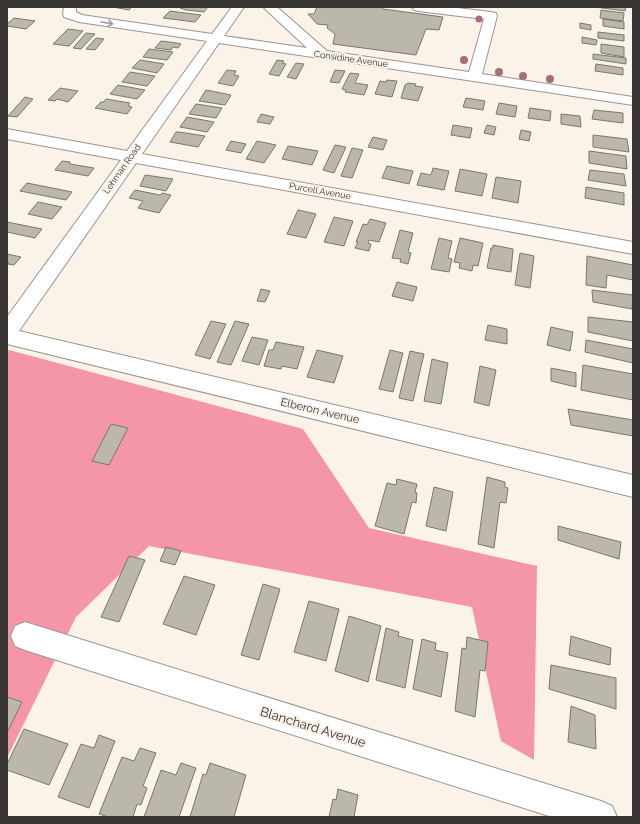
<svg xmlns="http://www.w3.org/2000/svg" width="640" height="824" viewBox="0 0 640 824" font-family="Raleway,sans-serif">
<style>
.forest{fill:#f596a7}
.building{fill:#bbb7ad;stroke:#7b776e}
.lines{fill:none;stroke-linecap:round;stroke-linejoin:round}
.minor-casing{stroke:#9d948d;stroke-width:2}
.minor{fill:#fff;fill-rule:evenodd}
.tree{fill:#a26f7c}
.oneway{stroke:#9c9a98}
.labels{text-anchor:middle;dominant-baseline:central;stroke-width:4;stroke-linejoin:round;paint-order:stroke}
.far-street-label{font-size:9px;fill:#383532;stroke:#fbf2ea}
.street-label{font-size:11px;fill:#383532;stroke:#fbf2ea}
.near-street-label{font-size:13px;fill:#383532;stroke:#fbf2ea}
</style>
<rect width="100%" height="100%" fill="#fbf2ea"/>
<polygon class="forest" points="9,350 303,429 369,528 537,566 534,760 501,741 472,607 149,546 76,617 7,758 7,353"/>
<g class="building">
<polygon points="113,7 132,7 129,10"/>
<polygon points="181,7 208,7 204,12 186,10 180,8"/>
<polygon points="317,7 381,7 383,9 443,17 439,30 426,29 416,55 333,44 335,34 327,28 328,25 317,24 308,14 314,14"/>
<polygon points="595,7 626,7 625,11"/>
<polygon points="601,10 624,13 623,21 600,18"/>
<polygon points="170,11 201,15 195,22 163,18"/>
<polygon points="14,18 35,21 26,29 7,26 7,24"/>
<polygon points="603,19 624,22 624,29 603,26"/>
<polygon points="580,23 591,25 591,30 580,28"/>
<polygon points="68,29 83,31 69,46 53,44"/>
<polygon points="598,32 624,35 624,41 598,38"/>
<polygon points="86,33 95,34 81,49 73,48"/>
<polygon points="582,37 597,40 596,45 582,43"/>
<polygon points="96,38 104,39 95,50 86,49"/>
<polygon points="161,41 177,43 181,44 178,48 173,47 171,50 155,48"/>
<polygon points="601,44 624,47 624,57 601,53"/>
<polygon points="149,49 173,52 167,60 143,57"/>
<polygon points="593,54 626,58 626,64 593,59"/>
<polygon points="140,60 164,64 157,73 132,68"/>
<polygon points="277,60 284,61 282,63 286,64 279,76 269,74"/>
<polygon points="296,63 304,64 296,79 287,77"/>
<polygon points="596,64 623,68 623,75 595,71"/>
<polygon points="227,70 236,71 234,75 239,76 233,86 218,83"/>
<polygon points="335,70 345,71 339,83 330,82"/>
<polygon points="130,72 155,76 147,86 122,82"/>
<polygon points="350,73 359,74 355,83 368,85 364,95 345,92 346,90 342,89"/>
<polygon points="387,80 397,81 392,97 375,94 380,81 386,82"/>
<polygon points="408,83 416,84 415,86 423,87 418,101 401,98 405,85"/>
<polygon points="118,85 145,90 137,99 110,94"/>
<polygon points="60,88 78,91 68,102 57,99 55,101 48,100"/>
<polygon points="206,90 231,95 225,105 199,101"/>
<polygon points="25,97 33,99 17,117 8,116"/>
<polygon points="466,98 485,101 483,110 463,107"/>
<polygon points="106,99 130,103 128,106 132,107 127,114 95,108 101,102 104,102"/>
<polygon points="499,103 517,106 515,117 496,114"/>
<polygon points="196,104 222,108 216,118 189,114"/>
<polygon points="530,108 551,111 550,121 528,118"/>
<polygon points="594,110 623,113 623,123 592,119"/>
<polygon points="261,114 274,117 270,124 257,122"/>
<polygon points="561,114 580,116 581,127 561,124"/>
<polygon points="187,117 214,122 207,132 180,127"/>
<polygon points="453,125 472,128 470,138 451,135"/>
<polygon points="487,125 496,127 494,135 484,133"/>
<polygon points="521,130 531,132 529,141 519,139"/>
<polygon points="176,132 179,132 205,136 198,147 170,142"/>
<polygon points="593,135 627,139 629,152 593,147"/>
<polygon points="373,137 387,140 383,150 368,147"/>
<polygon points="231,141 246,144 241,153 226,150"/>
<polygon points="257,141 276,145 264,163 246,159"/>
<polygon points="335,145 346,147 334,173 323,170"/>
<polygon points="288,146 318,151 312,165 282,159"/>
<polygon points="352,148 363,150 352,178 341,176"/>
<polygon points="589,151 626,156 627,169 589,163"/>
<polygon points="62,161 70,162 70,164 94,168 88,176 55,170"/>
<polygon points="387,166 413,171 409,184 382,178"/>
<polygon points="433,168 449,171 444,190 417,185 421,173 431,175"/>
<polygon points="460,169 487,174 482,196 455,191"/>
<polygon points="590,170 624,174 626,186 588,180"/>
<polygon points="145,175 173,179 166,191 140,186"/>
<polygon points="496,177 521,181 518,203 492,198"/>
<polygon points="27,183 72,192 66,200 20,191"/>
<polygon points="586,187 624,193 624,205 585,198"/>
<polygon points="135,190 160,195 162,193 171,195 159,213 138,208 143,201 129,198"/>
<polygon points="38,202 62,207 52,219 28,214"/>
<polygon points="298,210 316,214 306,238 287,234"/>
<polygon points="334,217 353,221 344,246 324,242"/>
<polygon points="370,219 386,223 379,242 369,240 368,243 371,244 369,251 355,248 358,242 356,242 363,224 367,225"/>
<polygon points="7,222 42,229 35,238 7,232"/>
<polygon points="400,230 413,233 408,252 411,253 408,264 400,262 401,259 392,258"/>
<polygon points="439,238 452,241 448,258 452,259 449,272 431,269"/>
<polygon points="460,238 483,243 478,266 473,265 472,271 459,268 460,263 454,262"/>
<polygon points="493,245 513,249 511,272 487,268 491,248 493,248"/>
<polygon points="520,253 534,256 530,288 515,285"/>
<polygon points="7,254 21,257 14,265 8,264"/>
<polygon points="587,256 633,265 633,280 607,275 606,288 586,285"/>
<polygon points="397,282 417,287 413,301 392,296"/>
<polygon points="261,289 270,291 265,302 257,301"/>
<polygon points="592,290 633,295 632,309 593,302"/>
<polygon points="588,317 633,322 633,341 588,332"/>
<polygon points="211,321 226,324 210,359 195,355"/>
<polygon points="235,321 249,324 231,365 217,362"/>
<polygon points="488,325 507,329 507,344 485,340"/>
<polygon points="551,327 573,332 570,351 547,345"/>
<polygon points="252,337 268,340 259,365 242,361"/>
<polygon points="586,340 633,349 633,363 585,352"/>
<polygon points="276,342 304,347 297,369 282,366 281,369 264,366 269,350 273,350"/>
<polygon points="317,350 343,356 334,383 307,377"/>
<polygon points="390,350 403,353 393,392 379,389"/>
<polygon points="410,351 424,354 413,401 399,398"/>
<polygon points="432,359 448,363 441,404 424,401"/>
<polygon points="583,365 633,374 633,400 581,390"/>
<polygon points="480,366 496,370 489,406 474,402"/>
<polygon points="551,368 576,373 576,387 551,381"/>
<polygon points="568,409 633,420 633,436 571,425"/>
<polygon points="111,424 128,428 109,465 92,461"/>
<polygon points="487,477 505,482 505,487 508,488 506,503 500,502 494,548 478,544"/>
<polygon points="397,479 417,484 415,492 417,493 416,503 412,502 404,534 375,526 387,483 396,485"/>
<polygon points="434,487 453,492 446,531 426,526"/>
<polygon points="558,526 621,542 619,559 558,540"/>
<polygon points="166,547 181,551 175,565 160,561"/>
<polygon points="129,556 145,560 119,622 101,617"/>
<polygon points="184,576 215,585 196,635 163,624"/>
<polygon points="263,584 280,589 259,660 241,655"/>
<polygon points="309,601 339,609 326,661 294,652"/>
<polygon points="349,616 381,626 368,682 335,671"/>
<polygon points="386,628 399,632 398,636 413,640 405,688 376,680"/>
<polygon points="571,636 611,648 610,665 569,655"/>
<polygon points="467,637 488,642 485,671 480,670 475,717 455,711 462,648 466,649"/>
<polygon points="422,639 436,643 435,650 448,653 441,697 413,689"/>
<polygon points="551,665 616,678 616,709 549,689"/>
<polygon points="7,697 22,702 7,733"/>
<polygon points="571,706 595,715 596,749 568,742"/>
<polygon points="24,729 68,744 49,785 7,770 7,764"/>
<polygon points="99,735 115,741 89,808 58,797 81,744 94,748"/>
<polygon points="140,748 156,753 143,786 147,788 141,805 137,804 133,817 108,817 99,814 122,757 134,761"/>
<polygon points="181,763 196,768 179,817 144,817 161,770 176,775"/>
<polygon points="210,763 246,775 234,817 190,817 203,774 206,775"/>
<polygon points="338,789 358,795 354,817 329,817 333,799 336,800"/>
</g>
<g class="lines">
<defs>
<g id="minor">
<polygon points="64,7 76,7 76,12 82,15 212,34 232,7 244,7 224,36 307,48 263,7 277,7 327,51 469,72 484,19 418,11 414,10 412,7 449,7 491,12 496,13 497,16 482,74 633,97 633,105 219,43 142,154 633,242 633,254 136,163 19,331 633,475 633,497 7,344 7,317 121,160 7,139 7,129 127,151 207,41 79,22 64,17 63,14"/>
<polygon points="25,622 601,801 612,806 617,817 552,817 25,650 15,646 11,636 15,626"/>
</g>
</defs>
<use href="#minor" class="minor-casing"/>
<use href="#minor" class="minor"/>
</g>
<g class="tree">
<circle cx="479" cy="19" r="3.5"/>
<circle cx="464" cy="60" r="4"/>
<circle cx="499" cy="72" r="4"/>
<circle cx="523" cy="76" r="4"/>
<circle cx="550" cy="79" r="4"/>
</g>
<defs><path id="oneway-shaft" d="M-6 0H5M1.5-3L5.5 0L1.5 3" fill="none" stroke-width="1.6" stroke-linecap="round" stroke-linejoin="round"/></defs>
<use class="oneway" href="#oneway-shaft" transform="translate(107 23) rotate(9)"/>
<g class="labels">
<g class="far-street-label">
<text transform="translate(351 59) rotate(8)">Considine Avenue</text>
<text transform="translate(122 169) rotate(-55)">Lehman Road</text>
<text transform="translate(320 191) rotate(10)">Purcell Avenue</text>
</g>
<g class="street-label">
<text transform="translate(320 411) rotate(13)">Elberon Avenue</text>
</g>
<g class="near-street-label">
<text transform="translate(313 727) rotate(17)">Blanchard Avenue</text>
</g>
</g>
<rect width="640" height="824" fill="none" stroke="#383532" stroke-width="16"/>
</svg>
